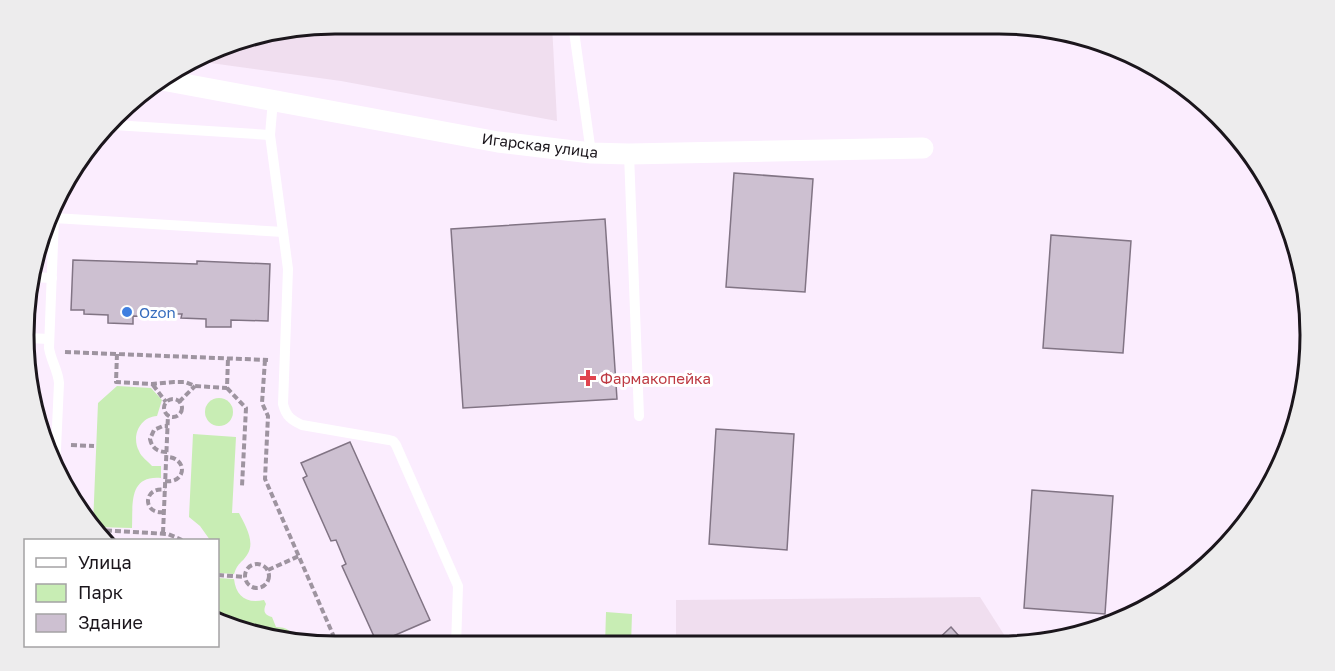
<svg xmlns="http://www.w3.org/2000/svg" width="1335" height="671" viewBox="0 0 1335 671" font-family="'Golos Text',sans-serif">
<style>
.industrial{fill:#f0deef}
.green{fill:#c8edb4}
.building{fill:#cdc0d1;stroke:#817484;stroke-width:1.5}
.lines{fill:none;stroke-linecap:round;stroke-linejoin:round}
.path{stroke:#9e94a0;stroke-width:4;stroke-dasharray:6 3;stroke-linecap:butt}
.service{stroke:#fff;stroke-width:10}
.minor{stroke:#fff;stroke-width:21}
.shop-dot{fill:#3f7fe0;stroke:#fff;stroke-width:2}
.health-dot{fill:#e0444e;stroke:#fff;stroke-width:2}
.labels{text-anchor:middle;dominant-baseline:central;stroke-width:6;stroke-linejoin:round;paint-order:stroke}
.street-label{font-size:15px;fill:#1b161c;stroke:#fff}
.shop-label{font-size:15px;fill:#366cbe;stroke:#fff;text-anchor:start}
.health-label{font-size:15px;fill:#be3a42;stroke:#fff;text-anchor:start}
.rim{fill:none;stroke:#1b161c;stroke-width:3}
</style>
<rect width="100%" height="100%" fill="#fbedfe"/>
<g class="industrial">
<polygon points="336,24 552,24 557,121 341,81 196,61 235,41"/>
<polygon points="980,597 1010,644 676,645 676,600"/>
</g>
<g class="green">
<path d="M117,386L151,388L162,400L157,416C140,417 131,436 139,451C141,457 148,461 152,466H161V478C128,475 133,505 132,528L94,527L93,525L98,403Z"/>
<circle cx="219" cy="412" r="14"/>
<path d="M193,434L236,437L232,513H239C245,525 256,542 247,555C242,563 238,562 234,574L218,573V540H210L200,526L189,517Z"/>
<path d="M218,578L234,579C236,596 246,604 264,600L266,604C263,611 264,615 272,617L276,627C287,627 292,631 296,641L218,620Z"/>
<polygon points="606,612 632,614 631,645 605,646"/>
</g>
<g class="building">
<polygon points="734,173 813,179 805,292 726,287"/>
<polygon points="605,219 617,399 463,408 451,229"/>
<polygon points="1051,235 1131,241 1123,353 1043,348"/>
<polygon points="73,260 197,264 197,261 270,264 268,321 231,320 231,327 206,327 206,319 181,318 182,314 158,314 158,317 133,316 133,324 108,323 108,315 84,314 84,310 71,310"/>
<polygon points="716,429 794,434 787,550 709,544"/>
<polygon points="350,442 430,620 377,643 342,566 346,564 336,540 331,541 303,478 307,476 301,463"/>
<polygon points="1032,490 1113,496 1105,614 1024,608"/>
<polygon points="951,627 967,645 932,645"/>
</g>
<g class="lines">
<g class="path">
<polyline points="65,352 268,360"/>
<polyline points="117,354 116,382 152,384 174,382 185,382 195,386 227,388 228,358"/>
<polyline points="265,360 262,403 268,416 265,479 338,646"/>
<polyline points="153,385 166,402"/>
<polyline points="227,388 246,408 242,486"/>
<circle cx="173" cy="408" r="9"/>
<polyline points="179,402 195,386"/>
<polyline points="71,445 94,446"/>
<path d="M167,452C157,452 152,448 150,439L154,430L163,426H168"/>
<path d="M165,481C187,484 188,457 166,457"/>
<path d="M164,512C142,515 143,486 165,490"/>
<polyline points="97,530 168,534 182,540"/>
<polyline points="163,533 168,415"/>
<circle cx="257" cy="576" r="12"/>
<polyline points="268,570 299,556"/>
<polyline points="218,575 245,577"/>
</g>
<g class="service">
<polyline points="573,24 591,153"/>
<path d="M273,100L270,135L288,269L283,404C286,416 291,420 302,425L389,440L393,441L396,445L458,586L456,646"/>
<polyline points="114,125 270,135"/>
<polyline points="629,154 639,416"/>
<polyline points="30,277 52,278"/>
<polyline points="28,338 49,339"/>
<path d="M55,471L59,383C58,370 51,361 49,348L54,218L283,232"/>
</g>
<polyline class="minor" points="162,80 498,142 591,153 629,154 923,148"/>
</g>
<circle class="shop-dot" cx="127" cy="312" r="6"/>
<path class="health-dot" d="M585 369h6v6h6v6h-6v6h-6v-6h-6v-6h6z"/>
<g class="labels">
<g class="street-label">
<text transform="translate(540 145) rotate(7)">Игарская улица</text>
</g>
<g class="shop-label">
<text x="139" y="312">Ozon</text>
</g>
<g class="health-label">
<text x="600" y="378">Фармакопейка</text>
</g>
</g>
<path d="M0 0H1335V671H0ZM335 34H999A301 301 0 0 1 1300 335V335A301 301 0 0 1 999 636H335A301 301 0 0 1 34 335V335A301 301 0 0 1 335 34Z" fill="#edeced" fill-rule="evenodd"/>
<path class="rim" d="M335 34H999A301 301 0 0 1 1300 335V335A301 301 0 0 1 999 636H335A301 301 0 0 1 34 335V335A301 301 0 0 1 335 34Z"/>
<rect x="24" y="539" width="195" height="108" fill="#ffffff" stroke="#a4a2a4" stroke-width="1.5"/>
<rect x="36" y="558" width="30" height="9" fill="#ffffff" stroke="#a4a2a4" stroke-width="1.5"/>
<text x="78" y="569" font-size="18" fill="#1b161c">Улица</text>
<rect x="36" y="584" width="30" height="18" fill="#c8edb4" stroke="#a4a2a4" stroke-width="1.5"/>
<text x="78" y="599" font-size="18" fill="#1b161c">Парк</text>
<rect x="36" y="614" width="30" height="18" fill="#cdc0d1" stroke="#a4a2a4" stroke-width="1.5"/>
<text x="78" y="629" font-size="18" fill="#1b161c">Здание</text>
</svg>
